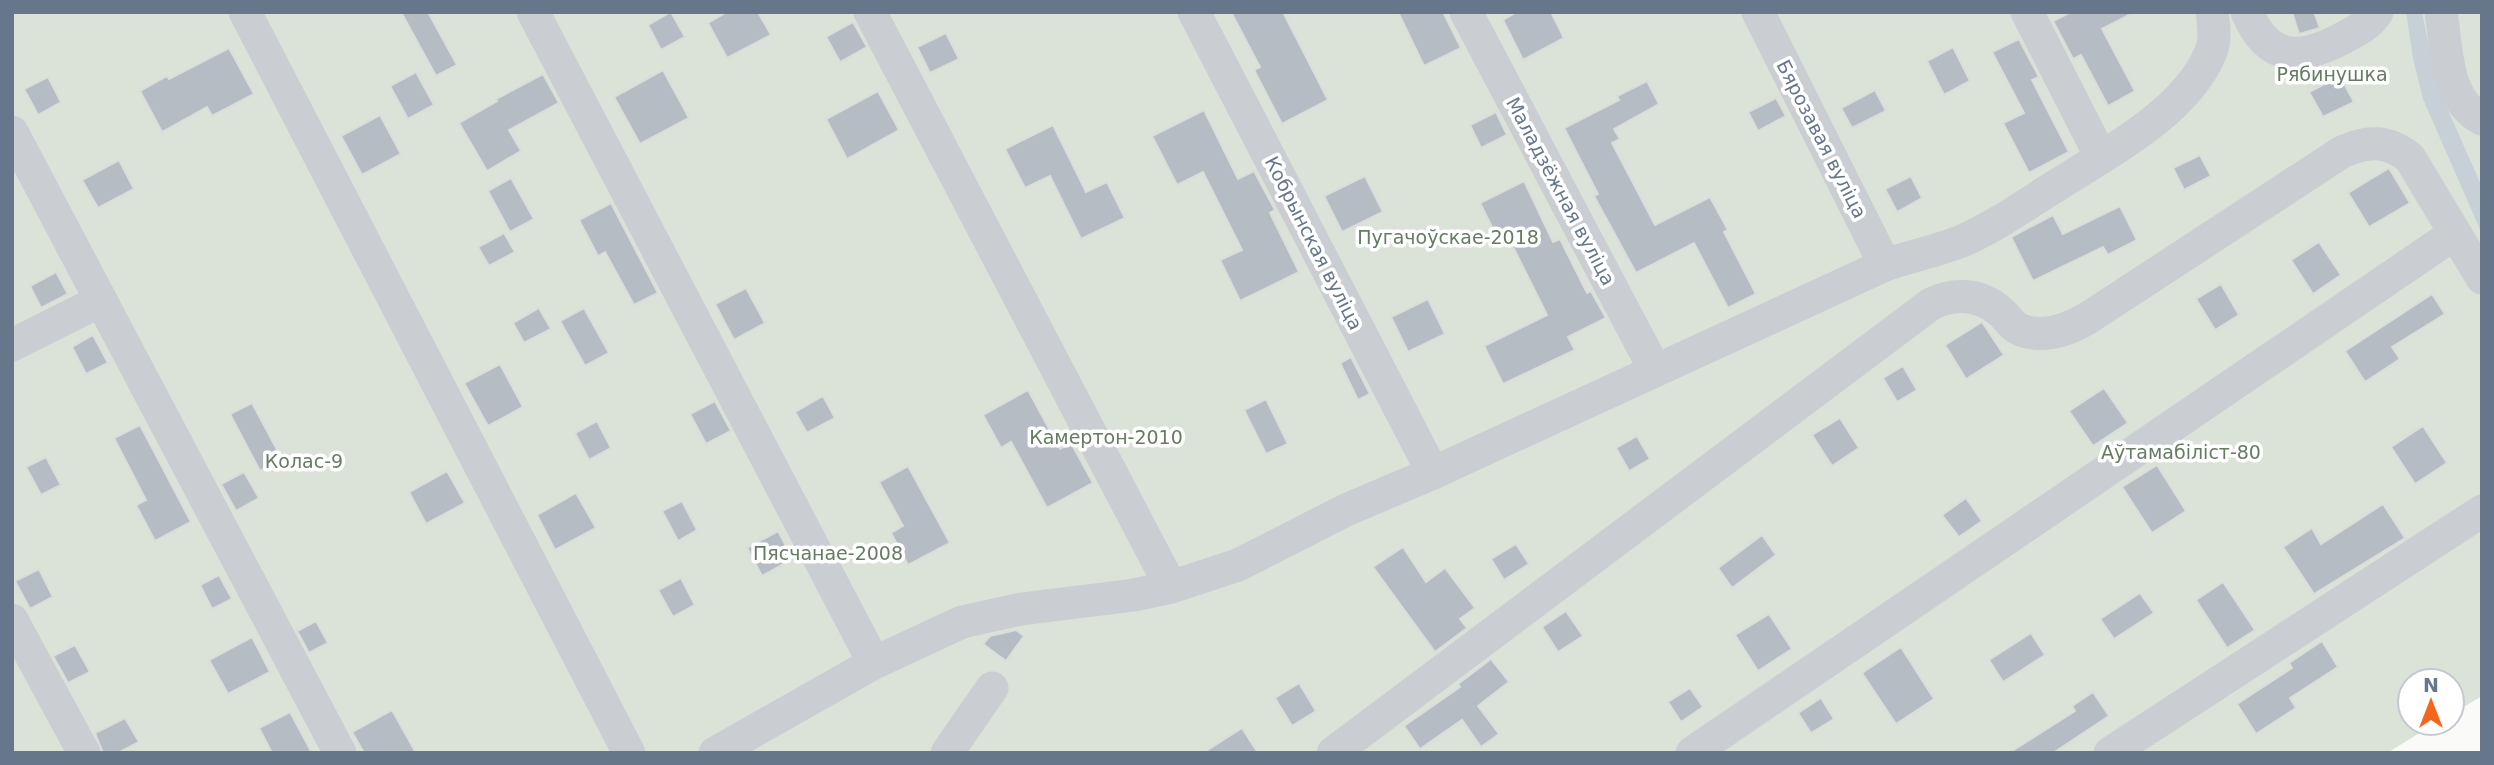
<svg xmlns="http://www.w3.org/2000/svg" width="2494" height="765" viewBox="0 0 2494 765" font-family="'DejaVu Sans',sans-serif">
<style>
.green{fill:#dbe3d8}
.water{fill:#c6d0d6}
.building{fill:#b5bcc3;stroke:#dcdcda;stroke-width:2}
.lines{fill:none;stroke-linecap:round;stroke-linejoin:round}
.minor{stroke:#cacdd2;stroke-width:33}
.labels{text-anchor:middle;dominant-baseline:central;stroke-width:7;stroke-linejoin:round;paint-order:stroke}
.park-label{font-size:19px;fill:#657c62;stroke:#fff}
.street-label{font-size:19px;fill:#66778c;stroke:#fff}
</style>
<rect width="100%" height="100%" fill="#fafaf8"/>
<polygon class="green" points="12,12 2482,12 2482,696 2452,714 2452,681 2410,681 2410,723 2436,723 2387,753 12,753"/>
<polygon class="water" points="2406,12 2422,12 2436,83 2482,187 2482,234 2423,99 2413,58"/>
<g class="building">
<polygon points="401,12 428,12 457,65 436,76"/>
<polygon points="671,12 685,37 661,50 648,25"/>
<polygon points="727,12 758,12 771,35 727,58 708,23"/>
<polygon points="1231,12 1283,12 1328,100 1282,124 1254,70 1260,67"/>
<polygon points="1398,12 1443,12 1461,48 1424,66"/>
<polygon points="1517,12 1551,12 1564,38 1523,60 1503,20"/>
<polygon points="2071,12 2135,12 2102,29 2135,91 2108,106 2081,55 2073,59 2053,21"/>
<polygon points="2292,12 2314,12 2320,28 2299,34"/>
<polygon points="853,22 867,47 840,62 826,37"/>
<polygon points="946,33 959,59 930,73 917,47"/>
<polygon points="2019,39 2039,77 2032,80 2069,152 2029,173 2003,123 2024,113 1992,52"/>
<polygon points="1953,47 1970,81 1944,95 1927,61"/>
<polygon points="229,48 254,94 212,116 207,107 162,132 140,91 167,76 169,79"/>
<polygon points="663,70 689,118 640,144 614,97"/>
<polygon points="416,72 434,105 408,119 390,86"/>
<polygon points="543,74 559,103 509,130 521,151 487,171 459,123 497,101 496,99"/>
<polygon points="2340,76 2354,102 2323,117 2309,92"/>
<polygon points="48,77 61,102 38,115 24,89"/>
<polygon points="1647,81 1659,104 1614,129 1620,139 1612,143 1655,225 1710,197 1728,230 1724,232 1756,294 1728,308 1694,243 1636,273 1594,196 1598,194 1564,128 1619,100 1617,96"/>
<polygon points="1875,90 1886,111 1852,128 1841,108"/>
<polygon points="878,91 899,130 847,159 826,119"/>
<polygon points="1776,98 1786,116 1758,131 1748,112"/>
<polygon points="1204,110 1238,179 1254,171 1275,210 1270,213 1299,272 1240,301 1220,260 1242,250 1203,172 1177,185 1152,136"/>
<polygon points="1496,112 1507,135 1481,148 1470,125"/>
<polygon points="380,115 401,154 362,175 341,136"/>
<polygon points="1053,125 1086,192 1107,182 1125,218 1081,239 1050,176 1025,188 1005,149"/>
<polygon points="2200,155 2211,176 2184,190 2173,168"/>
<polygon points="119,160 134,189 98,208 82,180"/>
<polygon points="2389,168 2410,203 2369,227 2348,193"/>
<polygon points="1365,176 1383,212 1342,232 1324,196"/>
<polygon points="1911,176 1922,198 1897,212 1885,189"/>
<polygon points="511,178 534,219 510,232 488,191"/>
<polygon points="1524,181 1553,242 1560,239 1587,293 1591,291 1606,318 1568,337 1575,350 1503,384 1484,346 1547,315 1507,235 1498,239 1480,203"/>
<polygon points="611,203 658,293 634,305 605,252 598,256 579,220"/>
<polygon points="2120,206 2137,240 2108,255 2103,247 2033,281 2011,237 2053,215 2063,234"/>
<polygon points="504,233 515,252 489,266 478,247"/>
<polygon points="2319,242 2341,275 2313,294 2291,260"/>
<polygon points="56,272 68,294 41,308 30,286"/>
<polygon points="2221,284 2239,315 2215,330 2196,299"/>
<polygon points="746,288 765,323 734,340 715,304"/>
<polygon points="2432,294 2445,314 2392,347 2400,359 2365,382 2345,351"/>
<polygon points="1428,299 1445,334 1408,352 1391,317"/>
<polygon points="539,308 551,329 524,343 513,323"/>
<polygon points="584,308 609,353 585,366 560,321"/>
<polygon points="1982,322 2004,355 1966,379 1945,345"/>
<polygon points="93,335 108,363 86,374 72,347"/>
<polygon points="1351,357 1370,394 1358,400 1340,363"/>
<polygon points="500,364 523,407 488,426 464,383"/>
<polygon points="1903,366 1917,390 1897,402 1883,378"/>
<polygon points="2104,388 2128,423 2093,446 2069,411"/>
<polygon points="1028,390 1060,449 1071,443 1093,483 1047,508 1011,442 1001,448 983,415"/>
<polygon points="823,396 835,418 807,433 795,412"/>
<polygon points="1266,399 1288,444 1266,454 1244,410"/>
<polygon points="715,401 731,431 706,444 690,414"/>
<polygon points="252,403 282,459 260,471 230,414"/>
<polygon points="1840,418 1859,448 1832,466 1812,435"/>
<polygon points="597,421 611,448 589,460 575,433"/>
<polygon points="140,425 191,522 155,541 136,505 146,500 114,438"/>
<polygon points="2423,426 2447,463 2415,484 2391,447"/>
<polygon points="1637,436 1650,459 1629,471 1616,448"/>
<polygon points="46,457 61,485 41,495 26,467"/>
<polygon points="2157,465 2186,511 2152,533 2122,487"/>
<polygon points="908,466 950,543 908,565 891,533 903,526 879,482"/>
<polygon points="447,471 465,503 426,524 409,492"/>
<polygon points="244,472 259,498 236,511 221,484"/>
<polygon points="576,493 596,528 555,550 537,515"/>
<polygon points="1966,498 1982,521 1959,537 1942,515"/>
<polygon points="682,501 697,530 678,541 662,511"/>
<polygon points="2383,504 2405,538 2314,594 2283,547 2312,528 2321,544"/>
<polygon points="778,531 793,559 762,576 747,548"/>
<polygon points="1762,535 1776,555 1732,588 1718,568"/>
<polygon points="1516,544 1529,564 1504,580 1491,559"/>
<polygon points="1403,547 1426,582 1445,568 1475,608 1460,619 1467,628 1435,652 1373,567"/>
<polygon points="39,569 53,597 30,609 15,581"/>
<polygon points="219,575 232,599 212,609 200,585"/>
<polygon points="681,578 695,605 673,617 658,590"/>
<polygon points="2223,582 2255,630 2227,648 2196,600"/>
<polygon points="2140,593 2154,613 2114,639 2100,619"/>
<polygon points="1566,611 1583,636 1558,652 1542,627"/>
<polygon points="1769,614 1792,649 1758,671 1735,635"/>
<polygon points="316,621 328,643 309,653 297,631"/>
<polygon points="1016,630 1024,636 1006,661 983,644 990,636"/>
<polygon points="2031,633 2045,655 2003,682 1989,660"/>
<polygon points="252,637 270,672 228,694 209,660"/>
<polygon points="2322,641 2338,667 2290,698 2296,708 2256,734 2237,704 2292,668 2289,663"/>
<polygon points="75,645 90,672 68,683 53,656"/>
<polygon points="1901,647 1934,699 1896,724 1862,673"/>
<polygon points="1491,659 1509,682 1478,706 1499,734 1481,747 1462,720 1420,749 1404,726 1460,687 1458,684"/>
<polygon points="1299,683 1316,711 1292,726 1275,698"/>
<polygon points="1690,688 1703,707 1681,722 1668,702"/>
<polygon points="2093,692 2109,716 2053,753 2009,753 2075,711 2072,706"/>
<polygon points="1821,698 1834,719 1811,733 1798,713"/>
<polygon points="392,710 416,753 364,753 352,732"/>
<polygon points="290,712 312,753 272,753 259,728"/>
<polygon points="125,718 139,742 118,753 103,753 95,733"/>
<polygon points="1242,728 1258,753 1203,753"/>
</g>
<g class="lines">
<g class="minor">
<polyline points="245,12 629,753"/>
<polyline points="533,12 874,663"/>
<polyline points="870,12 1171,587"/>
<polyline points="1194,12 1433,473"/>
<polyline points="1466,12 1655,370"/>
<polyline points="1758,12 1885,265"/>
<polyline points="2027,12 2101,157"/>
<path d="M2247,12C2268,62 2300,61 2343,38C2356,31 2369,25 2377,12"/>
<path d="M2441,12C2447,49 2445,100 2482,119"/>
<polyline points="12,132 340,753"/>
<polyline points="12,345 100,301"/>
<polyline points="12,620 84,753"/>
<path d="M715,753L874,663L962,622L1021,609L1134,595L1171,587L1238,565L1346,510L1433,473L1885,265C1911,256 1937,251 1962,241C1994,227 2024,206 2054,187C2106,154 2185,113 2210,54C2216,41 2214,26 2212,12"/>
<polyline points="947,753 992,688"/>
<path d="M1333,753L1931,304C1956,292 1980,294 2001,312C2008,318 2012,327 2021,330C2045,339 2068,330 2088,318L2342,152C2368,140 2388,140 2410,158L2482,278"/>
<polyline points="1692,753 2454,234"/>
<polyline points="2110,753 2482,511"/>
</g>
</g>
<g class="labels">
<g class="park-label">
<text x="2332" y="74">Рябинушка</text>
<text x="1448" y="237">Пугачоўскае-2018</text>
<text x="1106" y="437">Камертон-2010</text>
<text x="2181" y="452">Аўтамабіліст-80</text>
<text x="304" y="461">Колас-9</text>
<text x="828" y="553">Пясчанае-2008</text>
</g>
<g class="street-label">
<text transform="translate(1822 139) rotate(63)">Бярозавая вуліца</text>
<text transform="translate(1561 191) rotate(62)">Маладзёжная вуліца</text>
<text transform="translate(1314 243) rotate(63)">Кобрынская вуліца</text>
</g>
</g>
<rect width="2494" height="765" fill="none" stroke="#66778c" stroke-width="28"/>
<g transform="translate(2431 702)"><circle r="33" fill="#ffffff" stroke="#c2c9d1" stroke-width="2"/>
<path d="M0-5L12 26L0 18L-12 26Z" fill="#f4651e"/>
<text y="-10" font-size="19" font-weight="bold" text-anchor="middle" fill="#66778c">N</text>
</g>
</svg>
